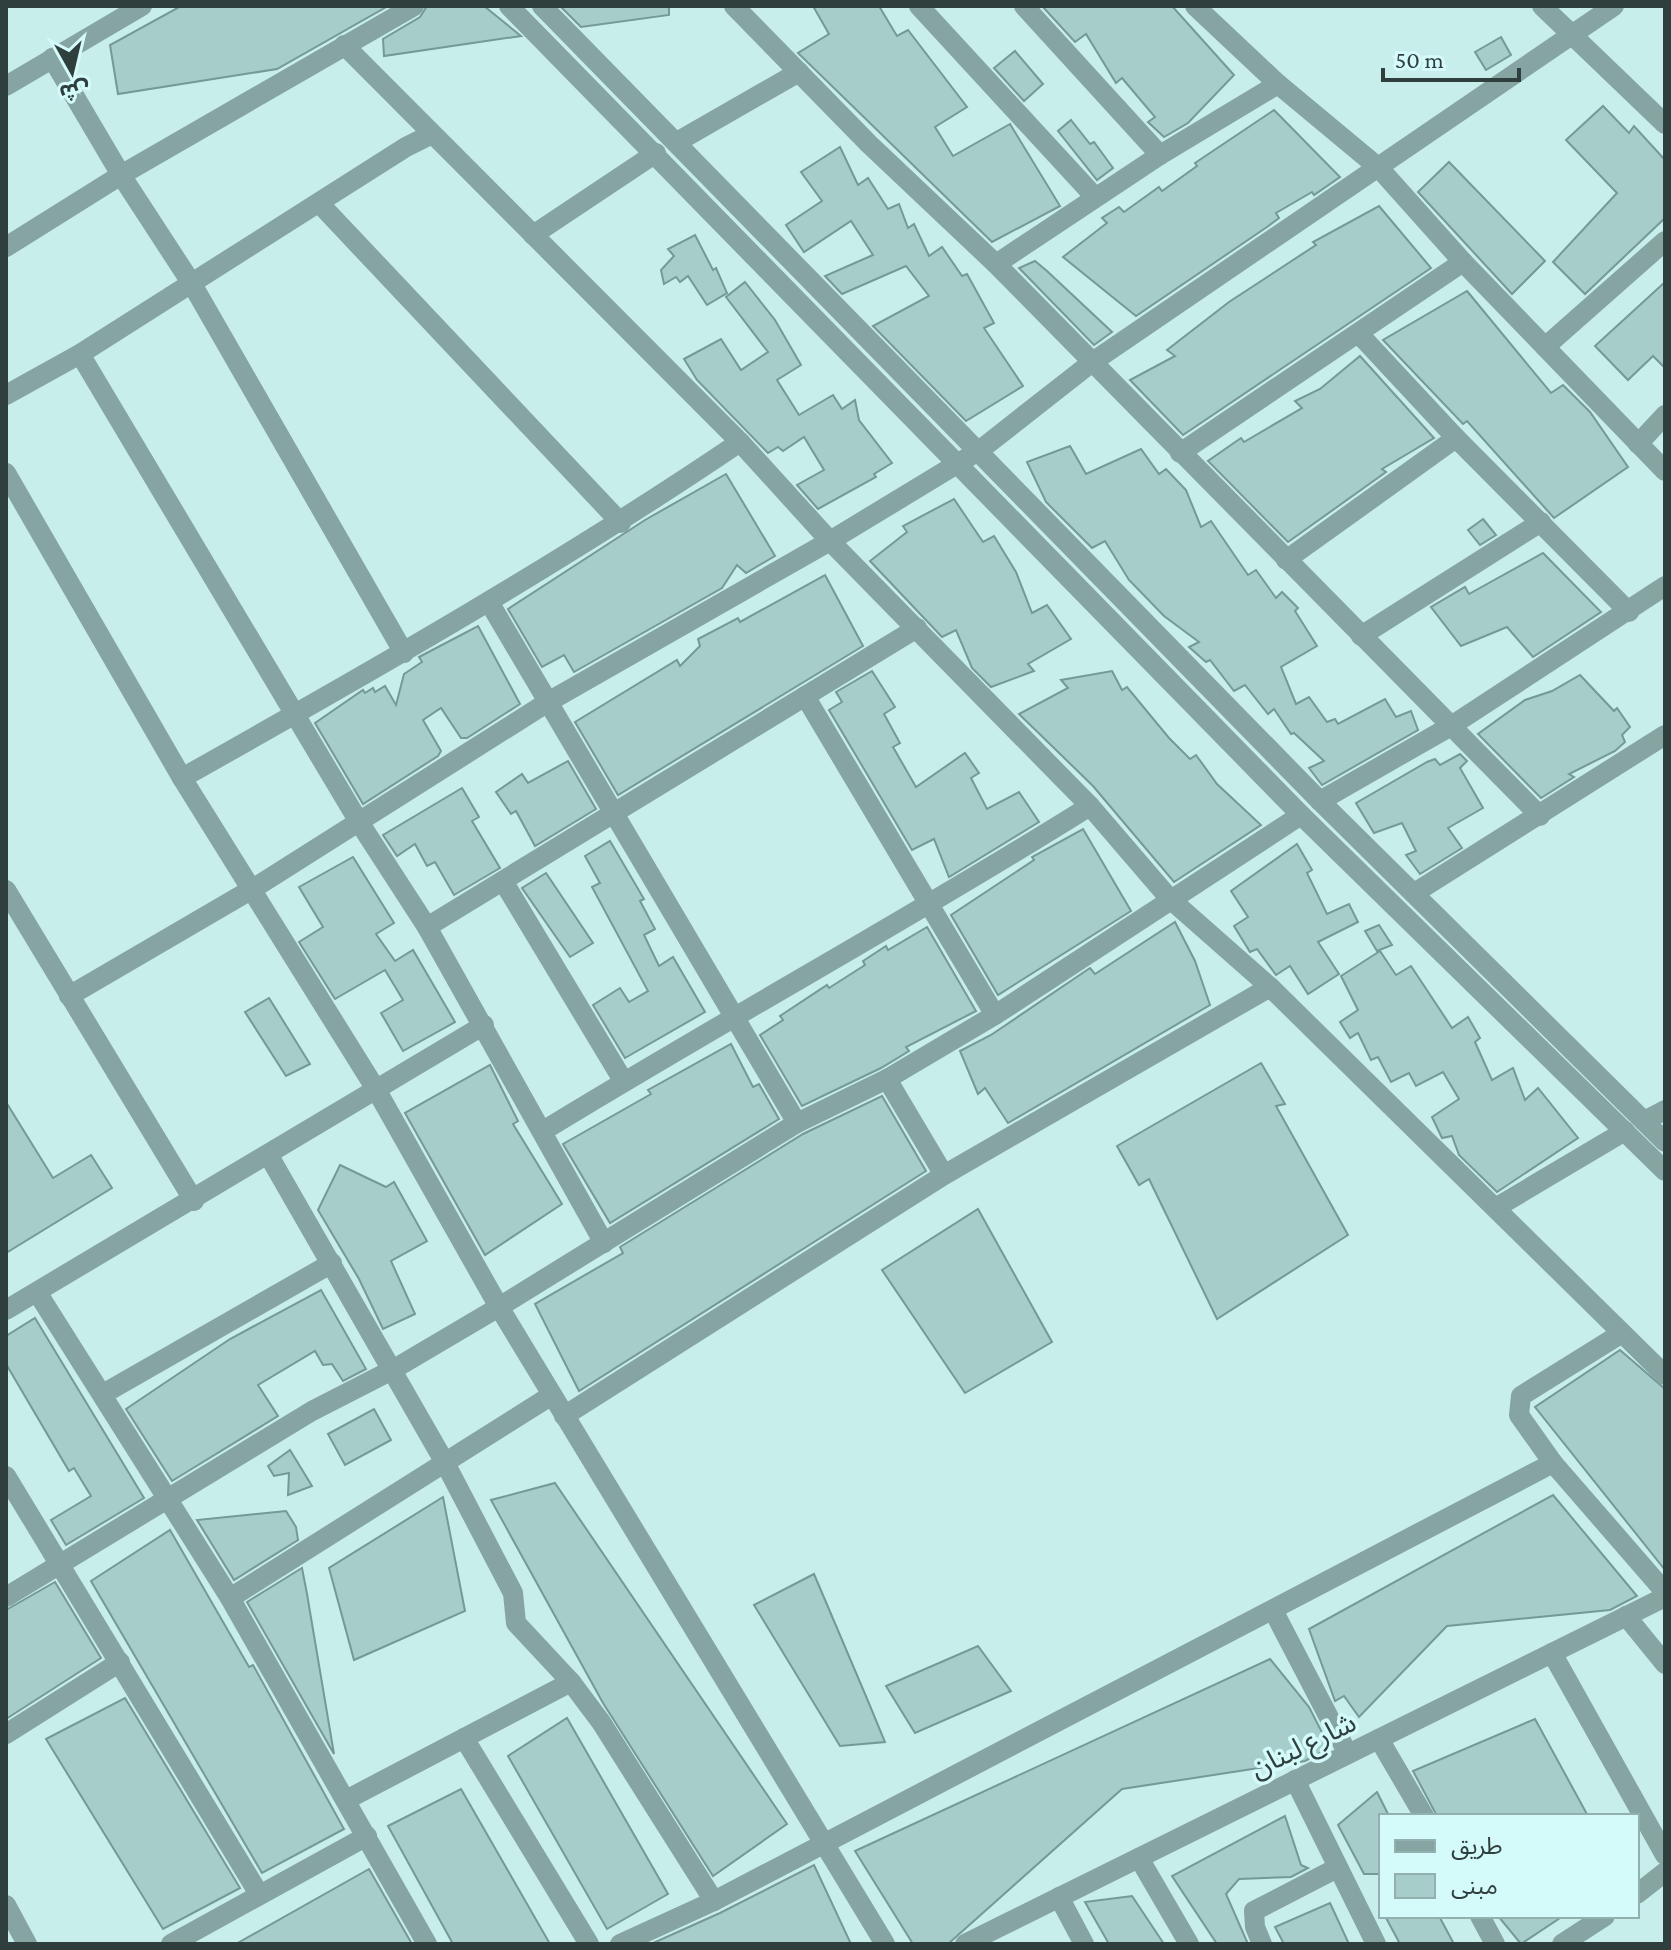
<svg xmlns="http://www.w3.org/2000/svg" width="1671" height="1950" viewBox="0 0 1671 1950" font-family="'Crimson Pro','Noto Sans Arabic',serif">
<style>
.building{fill:#a7cdca;stroke:#749996;stroke-width:2}
.lines{fill:none;stroke-linecap:round;stroke-linejoin:round}
.minor{stroke:#85a4a2;stroke-width:20}
.tertiary{stroke:#85a4a2;stroke-width:20}
.labels{text-anchor:middle;dominant-baseline:central;stroke-width:7;stroke-linejoin:round;paint-order:stroke}
.street-label{font-size:28px;fill:#2f3f3e;stroke:#d4fbf9}
</style>
<rect width="100%" height="100%" fill="#c7eeeb"/>
<g class="building">
<polygon points="181,6 388,6 277,69 118,94 110,45"/>
<polygon points="427,6 484,6 521,36 384,56 383,39 420,17"/>
<polygon points="560,6 669,6 669,15 581,27"/>
<polygon points="813,6 879,6 897,36 908,30 967,107 935,127 953,156 1010,124 1060,206 992,242 798,53 829,34"/>
<polygon points="1042,6 1172,6 1234,75 1188,123 1164,137 1148,122 1155,117 1122,78 1116,83 1086,34 1075,42"/>
<polygon points="1501,37 1511,55 1486,70 1475,52"/>
<polygon points="1015,51 1043,84 1024,101 994,68"/>
<polygon points="1603,106 1629,133 1634,126 1665,160 1665,218 1585,294 1553,262 1617,193 1566,140"/>
<polygon points="1274,110 1340,177 1314,195 1312,192 1276,213 1279,218 1267,227 1136,316 1063,257 1107,223 1102,218 1119,207 1124,212 1159,187 1162,191 1197,166 1195,163"/>
<polygon points="1071,120 1090,144 1094,142 1113,168 1097,180 1058,131"/>
<polygon points="840,147 858,185 868,178 888,209 899,204 908,228 914,224 929,256 942,247 962,276 967,274 994,323 984,328 1023,386 966,421 873,326 929,296 906,266 842,294 825,276 873,255 851,221 804,252 786,225 822,201 801,172"/>
<polygon points="1449,162 1545,261 1512,294 1418,192"/>
<polygon points="1379,206 1431,268 1183,435 1130,380 1175,356 1167,350 1229,302 1316,245 1313,242"/>
<polygon points="695,235 713,270 716,268 727,293 707,305 688,276 680,282 676,277 664,284 661,270 674,256 668,249"/>
<polygon points="1035,261 1047,271 1112,332 1094,345 1019,268"/>
<polygon points="745,282 775,320 801,365 777,380 799,415 833,395 842,409 855,400 859,420 892,463 874,474 876,477 818,509 797,485 824,470 804,437 783,451 778,447 768,453 697,380 684,359 721,339 741,370 768,352 726,297"/>
<polygon points="1665,282 1665,368 1653,356 1628,380 1595,346"/>
<polygon points="1467,291 1551,393 1563,385 1590,412 1628,467 1554,518 1467,421 1463,424 1383,340"/>
<polygon points="1360,356 1434,438 1382,469 1386,472 1288,542 1208,461 1241,438 1244,442 1302,408 1295,401 1320,389"/>
<polygon points="1070,446 1086,474 1141,449 1159,474 1166,469 1186,490 1201,527 1211,521 1248,575 1256,570 1276,598 1282,592 1298,608 1295,611 1317,646 1281,667 1296,704 1309,697 1327,722 1335,719 1338,724 1385,699 1396,717 1411,711 1418,730 1322,785 1309,768 1324,761 1294,733 1291,734 1274,709 1268,714 1245,685 1234,691 1210,660 1206,662 1189,647 1199,642 1164,616 1129,580 1105,541 1092,548 1046,502 1027,462"/>
<polygon points="726,474 775,556 746,573 737,565 722,588 574,672 564,655 542,667 508,609 645,520"/>
<polygon points="954,499 983,542 994,536 1016,572 1032,613 1047,605 1071,639 1028,664 1034,671 991,687 972,668 956,630 942,637 870,561 907,532 903,526"/>
<polygon points="1483,519 1496,535 1480,545 1468,530"/>
<polygon points="1543,553 1601,612 1533,657 1507,627 1461,646 1431,607 1465,587 1469,594"/>
<polygon points="825,575 863,646 618,795 575,722 677,660 680,666 700,646 698,639 738,618 740,622"/>
<polygon points="478,626 520,704 467,738 461,738 441,708 423,720 441,751 438,756 363,804 315,723 363,690 365,693 373,688 375,692 385,686 396,705 404,674 422,662 419,657"/>
<polygon points="872,671 895,707 884,714 900,743 893,747 916,787 965,753 979,773 971,778 987,809 1019,792 1039,822 949,877 934,839 912,850 829,710 842,702 836,692"/>
<polygon points="1112,671 1122,690 1127,687 1169,738 1190,759 1196,755 1217,784 1261,825 1174,882 1093,786 1019,714 1068,688 1061,680"/>
<polygon points="1580,675 1614,711 1617,708 1630,727 1622,735 1625,742 1615,751 1569,774 1574,777 1541,798 1478,734 1525,700 1552,691"/>
<polygon points="1460,754 1467,761 1460,768 1483,808 1448,828 1462,848 1420,874 1406,855 1416,851 1402,823 1374,833 1356,803 1427,762 1435,759 1440,765"/>
<polygon points="568,761 596,809 535,846 516,811 511,814 496,792 522,774 528,783"/>
<polygon points="462,788 479,817 472,821 500,868 454,895 435,862 427,866 415,844 397,856 383,835"/>
<polygon points="1083,829 1131,911 998,995 951,915 1034,860 1032,857"/>
<polygon points="610,841 644,899 640,901 655,929 644,935 659,966 673,957 705,1012 625,1058 593,1005 620,988 629,1002 648,991 592,887 600,883 585,856"/>
<polygon points="1297,844 1312,870 1307,873 1327,914 1349,904 1358,922 1318,942 1339,974 1308,994 1290,966 1276,975 1257,949 1250,952 1234,926 1248,917 1231,891"/>
<polygon points="353,857 394,923 376,934 395,961 413,950 455,1022 403,1051 381,1013 403,1000 385,970 335,999 299,942 323,927 299,887"/>
<polygon points="546,873 593,943 570,957 522,888"/>
<polygon points="1175,922 1195,961 1210,1005 1008,1123 985,1088 978,1094 960,1051 991,1035 1090,968 1095,974"/>
<polygon points="1379,925 1392,945 1377,951 1365,931"/>
<polygon points="927,927 976,1011 906,1047 909,1051 881,1068 802,1106 760,1035 783,1020 780,1016 827,985 829,988 865,965 863,961 886,946 888,950"/>
<polygon points="1380,951 1396,975 1411,966 1452,1028 1468,1017 1480,1038 1475,1042 1492,1080 1513,1068 1525,1100 1538,1088 1578,1138 1497,1192 1459,1155 1452,1136 1442,1138 1432,1117 1459,1099 1443,1072 1416,1086 1409,1073 1391,1082 1378,1057 1371,1060 1358,1033 1350,1038 1340,1022 1358,1010 1341,976"/>
<polygon points="269,998 310,1064 286,1076 245,1012"/>
<polygon points="731,1044 753,1087 759,1084 779,1119 610,1223 563,1144 651,1094 648,1090"/>
<polygon points="1261,1063 1285,1104 1276,1106 1348,1235 1217,1319 1149,1179 1139,1185 1117,1146"/>
<polygon points="490,1065 518,1121 513,1124 562,1204 485,1255 405,1113"/>
<polygon points="882,1096 926,1171 579,1391 535,1304 623,1253 620,1247 803,1134"/>
<polygon points="6,1102 53,1178 91,1155 112,1188 6,1253"/>
<polygon points="340,1165 386,1187 394,1182 427,1241 391,1261 415,1314 383,1329 359,1279 318,1210"/>
<polygon points="978,1209 1052,1342 965,1393 882,1270"/>
<polygon points="321,1290 366,1369 343,1381 332,1364 323,1365 315,1351 258,1385 278,1416 172,1481 126,1409 230,1339"/>
<polygon points="35,1318 144,1498 66,1545 51,1520 91,1496 74,1468 69,1471 6,1364 6,1336"/>
<polygon points="1620,1350 1665,1389 1665,1570 1535,1407"/>
<polygon points="374,1409 391,1440 345,1465 328,1434"/>
<polygon points="290,1450 312,1486 288,1495 289,1473 274,1476 268,1466"/>
<polygon points="555,1483 787,1824 713,1876 603,1703 491,1500"/>
<polygon points="1553,1495 1637,1596 1610,1610 1447,1626 1359,1717 1344,1696 1335,1701 1309,1629"/>
<polygon points="443,1497 465,1611 354,1660 329,1568"/>
<polygon points="286,1511 296,1527 298,1540 234,1580 197,1520"/>
<polygon points="170,1530 249,1667 253,1665 344,1829 262,1873 91,1581"/>
<polygon points="302,1568 307,1594 334,1754 247,1602"/>
<polygon points="814,1574 868,1701 885,1742 840,1746 754,1605"/>
<polygon points="55,1582 101,1658 6,1719 6,1610"/>
<polygon points="978,1646 1011,1691 915,1733 886,1686"/>
<polygon points="1270,1659 1309,1707 1330,1748 1305,1761 1122,1789 948,1944 913,1944 855,1851"/>
<polygon points="125,1698 240,1888 163,1929 46,1739"/>
<polygon points="567,1718 668,1894 607,1929 508,1756"/>
<polygon points="1535,1719 1588,1816 1437,1816 1413,1771"/>
<polygon points="461,1789 550,1944 453,1944 388,1826"/>
<polygon points="1377,1792 1389,1816 1381,1816 1381,1874 1364,1874 1338,1825"/>
<polygon points="1285,1816 1301,1865 1308,1868 1291,1877 1239,1879 1226,1894 1248,1944 1217,1944 1172,1876"/>
<polygon points="814,1865 851,1944 651,1944 720,1913"/>
<polygon points="369,1869 412,1944 236,1944"/>
<polygon points="1132,1896 1164,1944 1109,1944 1085,1902"/>
<polygon points="1330,1903 1349,1944 1284,1944 1275,1927"/>
<polygon points="1385,1916 1439,1916 1454,1944 1400,1944"/>
<polygon points="1498,1916 1563,1916 1521,1944"/>
</g>
<g class="lines">
<g class="minor">
<polyline points="734,6 869,144 996,264 1540,816"/>
<polyline points="919,6 1095,197"/>
<polyline points="1024,6 1160,155"/>
<polyline points="1195,6 1278,84 1379,168 1463,262 1665,471"/>
<polyline points="1542,6 1665,124"/>
<polyline points="344,45 740,442 830,541 1090,806 1169,898 1270,987 1665,1375"/>
<polyline points="52,58 121,175 192,284 404,653"/>
<polyline points="677,142 799,72"/>
<polyline points="320,204 621,523"/>
<polyline points="533,235 656,153"/>
<polyline points="6,247 121,175 414,6"/>
<polyline points="996,264 1160,155 1278,84"/>
<polyline points="1360,335 1456,438 1629,612"/>
<polyline points="1545,347 1665,241"/>
<polyline points="80,354 359,822 427,927 604,1243"/>
<polyline points="6,395 80,354 406,147 432,134"/>
<polyline points="1638,444 1665,415"/>
<polyline points="1180,453 1463,262"/>
<polyline points="6,473 182,778 377,1091 499,1307 885,1944"/>
<polyline points="1286,560 1456,438"/>
<polyline points="489,602 797,1123"/>
<polyline points="1361,636 1541,522"/>
<polyline points="805,696 995,1015"/>
<path d="M182,778C372,671 560,564 740,442"/>
<polyline points="1320,801 1451,726 1665,586"/>
<polyline points="503,881 624,1082"/>
<polyline points="6,890 194,1201"/>
<polyline points="1416,892 1665,735"/>
<polyline points="427,927 917,628"/>
<polyline points="69,996 254,888 548,702 830,541 980,450 1091,363 1614,6"/>
<polyline points="887,1079 944,1175"/>
<polyline points="1644,1121 1665,1110"/>
<path d="M543,1131C724,1020 910,919 1090,806"/>
<polyline points="269,1156 444,1461 513,1593 516,1623 571,1682 601,1722 714,1901"/>
<polyline points="1497,1207 1625,1131"/>
<polyline points="37,1292 230,1598 427,1944"/>
<polyline points="6,1310 484,1025"/>
<polyline points="1622,1333 1521,1396 1519,1415 1553,1463 1665,1592"/>
<polyline points="103,1394 332,1263"/>
<polyline points="564,1416 944,1175 1270,987"/>
<polyline points="6,1476 259,1894"/>
<polyline points="6,1597 312,1411 394,1369 499,1307 797,1123 887,1079 995,1015 1301,815"/>
<polyline points="230,1598 552,1395"/>
<polyline points="1273,1610 1348,1754"/>
<polyline points="1626,1616 1665,1664"/>
<polyline points="1552,1653 1665,1855"/>
<polyline points="6,1734 120,1662"/>
<polyline points="464,1738 589,1944"/>
<polyline points="1379,1739 1424,1816"/>
<polyline points="1295,1780 1376,1944"/>
<polyline points="346,1800 571,1682"/>
<polyline points="1139,1858 1189,1944"/>
<polyline points="1637,1894 1665,1872"/>
<polyline points="1059,1897 1084,1944"/>
<polyline points="6,1905 27,1944"/>
<polyline points="1480,1916 1495,1944"/>
<polyline points="171,1944 367,1836"/>
<polyline points="620,1944 714,1901 1553,1463"/>
<polyline points="1262,1944 1255,1927 1254,1911 1337,1868"/>
<polyline points="1562,1944 1605,1916"/>
</g>
<g class="tertiary">
<polyline points="509,6 1301,815 1665,1171"/>
<polyline points="542,6 1320,801 1665,1142"/>
<polyline points="6,86 142,6"/>
<polyline points="965,1944 1665,1597"/>
</g>
</g>
<g class="labels">
<g class="street-label">
<text transform="translate(1303 1745) rotate(-26)">شارع لبنان</text>
</g>
</g>
<rect width="1671" height="1950" fill="none" stroke="#2f3f3e" stroke-width="16"/>
<rect x="1379" y="1814" width="260" height="104" fill="#d4fbf9" stroke="#92b0ae" stroke-width="2"/>
<rect x="1395" y="1840" width="40" height="12" fill="#85a4a2" stroke="#92b0ae" stroke-width="2"/>
<text x="1451" y="1854" font-size="24" fill="#2f3f3e">طريق</text>
<rect x="1395" y="1874" width="40" height="24" fill="#a7cdca" stroke="#92b0ae" stroke-width="2"/>
<text x="1451" y="1894" font-size="24" fill="#2f3f3e">مبنى</text>
<g transform="translate(72 72) rotate(172)" stroke="#d4fbf9" stroke-width="6" paint-order="stroke">
<path d="M0-6L14 30L0 20L-14 30Z" fill="#2f3f3e"/>
<text y="-12" font-size="22" font-weight="bold" text-anchor="middle" fill="#2f3f3e">ش</text>
</g>
<path d="M1383 68v12h136v-12" fill="none" stroke="#2f3f3e" stroke-width="4"/>
<text x="1395" y="68" font-size="24" fill="#2f3f3e" stroke="#d4fbf9" stroke-width="6" paint-order="stroke">50 m</text>
</svg>
